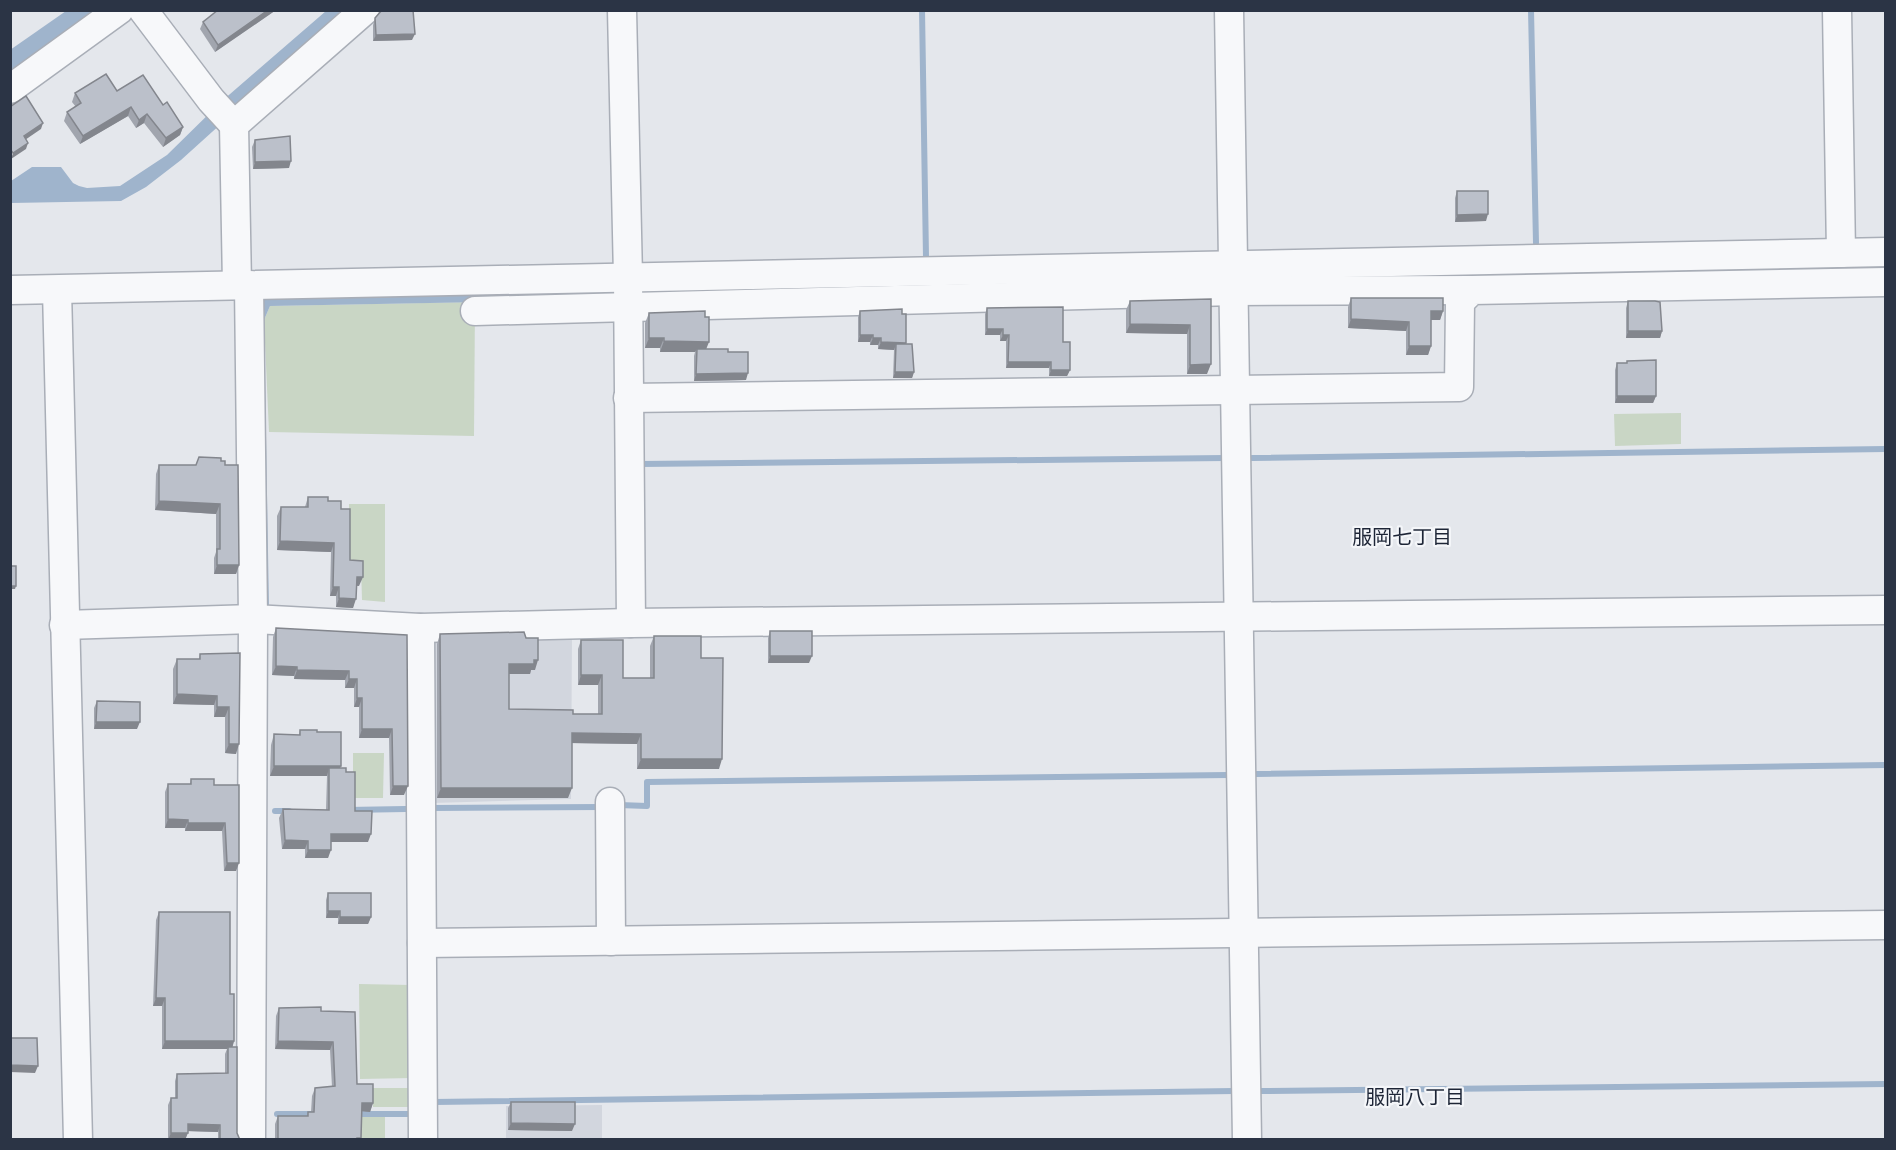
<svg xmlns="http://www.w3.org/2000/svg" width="1896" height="1150" viewBox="0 0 1896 1150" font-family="'PT Sans Narrow','Noto Sans JP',sans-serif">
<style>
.built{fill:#d2d6de}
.green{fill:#c9d6c5}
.water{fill:#9fb4cc}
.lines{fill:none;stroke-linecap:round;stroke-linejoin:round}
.stream{stroke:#9fb4cc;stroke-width:6}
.minor-casing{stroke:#a9aeb7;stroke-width:31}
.minor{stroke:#f7f8fa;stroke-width:28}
.wall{fill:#a1a5ae}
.shaded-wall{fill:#83868d}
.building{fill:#bbc0ca;stroke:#83868d;stroke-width:1.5}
.labels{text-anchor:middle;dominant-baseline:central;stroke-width:4.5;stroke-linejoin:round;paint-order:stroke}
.neighbourhood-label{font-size:20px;fill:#1d2536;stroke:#f4f6f9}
</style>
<rect width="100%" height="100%" fill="#e4e7ec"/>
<g class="built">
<polygon points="572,634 571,799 432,803 431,643 437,636"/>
<polygon points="602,1105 602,1139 506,1139 506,1106"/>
</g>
<g class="green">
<polygon points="475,302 474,436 269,432 264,320 270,306"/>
<polygon points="1681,413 1681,444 1615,446 1614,414"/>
<polygon points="349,504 385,504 385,602 362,600 361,566 349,565"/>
<polygon points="353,753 384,753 383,798 353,798"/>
<polygon points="359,984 411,985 412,1078 360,1079"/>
<rect x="373" y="1088" width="39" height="19"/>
<rect x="360" y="1117" width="25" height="22"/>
</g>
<g class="water">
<polygon points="66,11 99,11 11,74 10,50"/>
<polygon points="326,11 346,11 181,160 146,187 121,201 11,203 11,181 32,167 61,167 73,183 79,186 87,188 120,186 167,155 222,101"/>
<polygon points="1886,265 1885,276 270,306 264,320 269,609 263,608 258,302 268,297"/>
</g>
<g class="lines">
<g class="stream">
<polyline points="922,10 926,257"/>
<polyline points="1531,10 1536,243"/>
<polyline points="1252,458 1886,449"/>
<polyline points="640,464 1225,458"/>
<polyline points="1256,774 1886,765"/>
<polyline points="619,805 647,806 647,782 1228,775"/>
<polyline points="431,808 602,807"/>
<polyline points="347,810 406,809"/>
<polyline points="275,811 289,811"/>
<polyline points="1261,1091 1886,1084"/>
<polyline points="434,1102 1234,1091"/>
<polyline points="277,1114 316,1114"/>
<polyline points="356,1114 410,1114"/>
</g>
<defs>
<g id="minor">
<polyline points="143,10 211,100 234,125"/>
<polyline points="622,10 628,277 631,623"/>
<polyline points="1229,10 1247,1140"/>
<polyline points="1837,10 1841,253"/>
<polyline points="10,89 119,10"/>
<polyline points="237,285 234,125 365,10"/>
<polyline points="249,285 253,619 251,1140"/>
<polyline points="10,290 1886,252"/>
<polyline points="57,290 78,1140"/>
<polyline points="475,311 1235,291 1472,290"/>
<polyline points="628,398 1459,387 1460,302 1472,290 1886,282"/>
<polyline points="64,625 253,619 420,628 631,623 1886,610"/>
<polyline points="420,628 423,1140"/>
<polyline points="610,802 611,941"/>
<polyline points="422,943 1886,925"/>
</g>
</defs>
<use href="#minor" class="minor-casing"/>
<use href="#minor" class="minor"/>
</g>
<g class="wall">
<polygon points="218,10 276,10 215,52 200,29 203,22"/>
<polygon points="381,10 413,10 412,40 373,41 373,25 375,18"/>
<polygon points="117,91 163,105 183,127 180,135 163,147 144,123 136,128 128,116 80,144 64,121 67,112 76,107 72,102 75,93"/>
<polygon points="255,140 289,168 253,169 252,147"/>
<polygon points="1457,191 1486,221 1455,222 1455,198"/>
<polygon points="1351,298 1443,311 1440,320 1431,320 1431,346 1428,355 1406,355 1406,331 1348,328 1348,307"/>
<polygon points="1211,299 1207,374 1187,374 1187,334 1126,333 1126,310 1130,301"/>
<polygon points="1628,301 1662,331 1660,338 1626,338 1626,308"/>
<polygon points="987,308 1063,342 1070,370 1067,376 1049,376 1049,368 1006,368 1006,341 1000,341 1000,335 985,335 985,314"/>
<polygon points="860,311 905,344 914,372 912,378 893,378 894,350 878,349 878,345 870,345 870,342 858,342 858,317"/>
<polygon points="649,313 707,349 728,352 746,380 694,381 694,356 695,352 660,352 660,348 645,348 645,323"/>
<polygon points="1627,361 1656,396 1653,403 1615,403 1615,370 1617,363 1627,363"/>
<polygon points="221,461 225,465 239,565 236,574 214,574 214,558 216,552 216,514 155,510 156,474 159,465 196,465"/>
<polygon points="308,497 328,501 341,509 350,560 359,586 357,586 353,608 336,607 336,596 330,596 331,552 277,550 277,516 281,507 305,507"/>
<polygon points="276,628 407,635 404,795 390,795 389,738 359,738 359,707 354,707 354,688 345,688 345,680 294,679 294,676 272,675 273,637"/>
<polygon points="770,631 809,663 768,663 768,638"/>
<polygon points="440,634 535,670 531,670 530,674 509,674 509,709 573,714 598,714 598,685 578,685 578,649 581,640 623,678 650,678 650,646 654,636 701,658 719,769 637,769 637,744 572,743 568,798 437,798 437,644"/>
<polygon points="240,653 236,754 225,753 225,717 214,717 214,705 173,704 173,669 177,659 199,659 200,654"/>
<polygon points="97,701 137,729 94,729 94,708"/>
<polygon points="300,730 317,732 340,768 346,772 355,811 368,842 331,842 328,858 305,858 305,849 282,849 279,818 283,809 326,810 327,776 270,776 271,745 274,734 299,735"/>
<polygon points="191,779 214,785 239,785 236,871 224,871 222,831 185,831 185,828 165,828 165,792 168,784 190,784"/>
<polygon points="328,893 371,917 368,924 338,924 338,918 326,918 326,900"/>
<polygon points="159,912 230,994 234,1041 232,1047 237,1133 240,1140 218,1140 218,1132 188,1131 185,1140 168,1140 168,1105 171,1098 175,1098 175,1081 177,1074 225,1073 225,1054 227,1049 162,1049 162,1006 153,1006 156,920"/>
<polygon points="279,1008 321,1011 357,1084 373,1103 370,1112 362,1111 361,1140 275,1140 275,1124 278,1116 307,1116 308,1112 311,1112 312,1096 315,1088 332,1087 330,1050 275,1049 276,1016"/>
<polygon points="511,1102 572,1131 508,1130 508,1108"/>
</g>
<g class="shaded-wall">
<polygon points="268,10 276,10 215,52 218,45"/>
<polygon points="415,34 412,40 373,41 376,35"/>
<polygon points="131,107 128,116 80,144 83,136"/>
<polygon points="147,114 144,123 136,128 139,120"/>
<polygon points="43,123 41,129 22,142 24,136"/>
<polygon points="183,127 180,135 163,147 166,138"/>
<polygon points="28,143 26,149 11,159 13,153"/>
<polygon points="291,161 289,168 253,169 255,162"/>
<polygon points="1488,214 1486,221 1455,222 1457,215"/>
<polygon points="1431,311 1443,311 1440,320 1428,320"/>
<polygon points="1351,319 1409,322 1406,331 1348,328"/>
<polygon points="1130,324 1190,325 1187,334 1126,333"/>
<polygon points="987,329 1003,329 1000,335 985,335"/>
<polygon points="1628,331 1662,331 1660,338 1626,338"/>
<polygon points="860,335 873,335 870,342 858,342"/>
<polygon points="1003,335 1009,335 1006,341 1000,341"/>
<polygon points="649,338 664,338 660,348 645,348"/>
<polygon points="873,338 881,338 878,345 870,345"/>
<polygon points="664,341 709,342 705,352 697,349 695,352 660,352"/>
<polygon points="881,342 906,343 903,350 896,344 894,350 878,349"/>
<polygon points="1409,346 1431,346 1428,355 1406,355"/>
<polygon points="1008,362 1051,362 1049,368 1006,368"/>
<polygon points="1211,364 1207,374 1187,374 1190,365"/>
<polygon points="1051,370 1070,370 1067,376 1049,376"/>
<polygon points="895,372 914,372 912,378 893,378"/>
<polygon points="748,373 746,380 694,381 696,374"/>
<polygon points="1617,396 1656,396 1653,403 1615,403"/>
<polygon points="159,501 220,504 216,514 155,510"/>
<polygon points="280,541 334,543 331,552 277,550"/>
<polygon points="217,565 239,565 236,574 214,574"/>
<polygon points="357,577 363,577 359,586 354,585"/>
<polygon points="10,586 16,586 15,589 10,589"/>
<polygon points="333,587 339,587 336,596 330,596"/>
<polygon points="339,598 356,599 353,608 336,607"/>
<polygon points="770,656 812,656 809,663 768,663"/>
<polygon points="534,660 538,660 535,670 531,670 530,674 506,674 509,664"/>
<polygon points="276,666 297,667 294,676 272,675"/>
<polygon points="297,670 349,671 345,680 294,679"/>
<polygon points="581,675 602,675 598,685 578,685"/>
<polygon points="349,679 357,679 354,688 345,688"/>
<polygon points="177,694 217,696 214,705 173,704"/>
<polygon points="357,698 362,698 359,707 354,707"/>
<polygon points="217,707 229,707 225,717 214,717"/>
<polygon points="96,722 140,722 137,729 94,729"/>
<polygon points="362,729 392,729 389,738 359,738"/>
<polygon points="572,733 641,734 637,744 568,743"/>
<polygon points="229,744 239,744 236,754 225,753"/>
<polygon points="641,759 722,759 719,769 637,769"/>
<polygon points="274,766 341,766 337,776 329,768 327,776 270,776"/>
<polygon points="393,786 408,786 404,795 390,795"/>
<polygon points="441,788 572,788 568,798 437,798"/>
<polygon points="168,819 188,820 185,828 165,828"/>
<polygon points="188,823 225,823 222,831 185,831"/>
<polygon points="331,834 371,834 368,842 328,842"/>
<polygon points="285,840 308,841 305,849 282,849"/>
<polygon points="308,850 331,850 328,858 305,858"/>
<polygon points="227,863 239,863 236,871 224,871"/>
<polygon points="328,911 340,911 338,918 326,918"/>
<polygon points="340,917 371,917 368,924 338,924"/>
<polygon points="156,998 165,998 162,1006 153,1006"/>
<polygon points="165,1041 234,1041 232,1049 228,1047 227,1049 162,1049"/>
<polygon points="278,1041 333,1042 330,1050 275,1049"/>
<polygon points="10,1065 38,1066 35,1073 10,1072"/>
<polygon points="362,1103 373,1103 370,1112 359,1111"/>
<polygon points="511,1123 575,1124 572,1131 508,1130"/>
<polygon points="188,1124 220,1125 218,1132 185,1131"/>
<polygon points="171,1133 188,1133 185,1140 168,1140"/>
</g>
<g class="building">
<polygon points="218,10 268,10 218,45 203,22"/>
<polygon points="382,10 413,10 415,34 376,35 375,18"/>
<polygon points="106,74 117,91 143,75 163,105 167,102 183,127 166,138 147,114 139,120 131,107 83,136 67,112 81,103 75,93"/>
<polygon points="26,96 43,123 24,136 28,143 13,153 10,149 10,107"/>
<polygon points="290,136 291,161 255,162 255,140"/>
<polygon points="1457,191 1488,191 1488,214 1457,215"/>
<polygon points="1351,298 1443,298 1443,311 1431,311 1431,346 1409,346 1409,322 1351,319"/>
<polygon points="1211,299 1211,364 1190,365 1190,325 1130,324 1130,301"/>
<polygon points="1628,301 1655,301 1660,302 1662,331 1628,331"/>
<polygon points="1063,307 1063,342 1070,342 1070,370 1051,370 1051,362 1008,362 1009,335 1003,335 1003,329 987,329 987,308"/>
<polygon points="902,309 902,314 906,314 906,343 881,342 881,338 873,338 873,335 860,335 860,311"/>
<polygon points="705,311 705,317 709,317 709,342 664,341 664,338 649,338 649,313"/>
<polygon points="896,344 912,344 914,372 895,372"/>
<polygon points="697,349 728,349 728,352 748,352 748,373 696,374"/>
<polygon points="1656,360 1656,396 1617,396 1617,363 1627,363 1627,361"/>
<polygon points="199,457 221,458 221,461 225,461 225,465 238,465 239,565 217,565 217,549 220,549 220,504 159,501 159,465 196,465"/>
<polygon points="308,497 328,497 328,501 341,501 341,509 350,509 350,560 363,561 363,577 357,577 356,599 339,598 339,587 333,587 334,543 280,541 281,507 308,507"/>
<rect x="10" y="566" width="6" height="20"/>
<polygon points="276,628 407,635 408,786 393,786 392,729 362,729 362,698 357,698 357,679 349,679 349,671 297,670 297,667 276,666"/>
<rect x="770" y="631" width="42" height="25"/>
<polygon points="524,632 526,638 538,638 538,660 534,660 534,664 509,664 509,709 573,710 573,714 602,714 602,675 581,675 581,640 623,640 623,678 654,678 654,636 701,636 701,658 723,658 722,759 641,759 641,734 572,733 572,788 441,788 440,634"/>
<polygon points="240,653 239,744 229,744 229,707 217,707 217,696 177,694 177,659 200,659 200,654"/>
<polygon points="97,701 140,702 140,722 96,722"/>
<polygon points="300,730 317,730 317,732 341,732 341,766 274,766 274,734 300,735"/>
<polygon points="329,768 346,768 346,772 355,772 355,811 372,811 371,834 331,834 331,850 308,850 308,841 285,840 283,809 329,810"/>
<polygon points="191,779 214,779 214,785 239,785 239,863 227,863 225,823 188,823 188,820 168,819 168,784 191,784"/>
<polygon points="328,893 371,893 371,917 340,917 340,911 328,911"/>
<polygon points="159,912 230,912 230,994 234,994 234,1041 165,1041 165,998 156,998"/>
<polygon points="321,1007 321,1011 355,1012 357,1084 373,1084 373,1103 362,1103 361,1138 357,1138 357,1140 278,1140 278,1116 308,1116 308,1112 314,1112 315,1088 335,1086 333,1042 278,1041 279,1008"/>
<polygon points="10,1038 37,1038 38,1066 10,1065"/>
<polygon points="228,1047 237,1047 237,1133 240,1140 220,1140 220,1125 188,1124 188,1133 171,1133 171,1098 177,1098 177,1074 228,1073"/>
<polygon points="511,1102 575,1102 575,1124 511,1123"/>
</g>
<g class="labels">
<g class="neighbourhood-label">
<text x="1402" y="537">服岡七丁目</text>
<text x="1415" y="1097">服岡八丁目</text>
</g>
</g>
<rect width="1896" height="1150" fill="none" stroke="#2b3445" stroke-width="24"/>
</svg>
